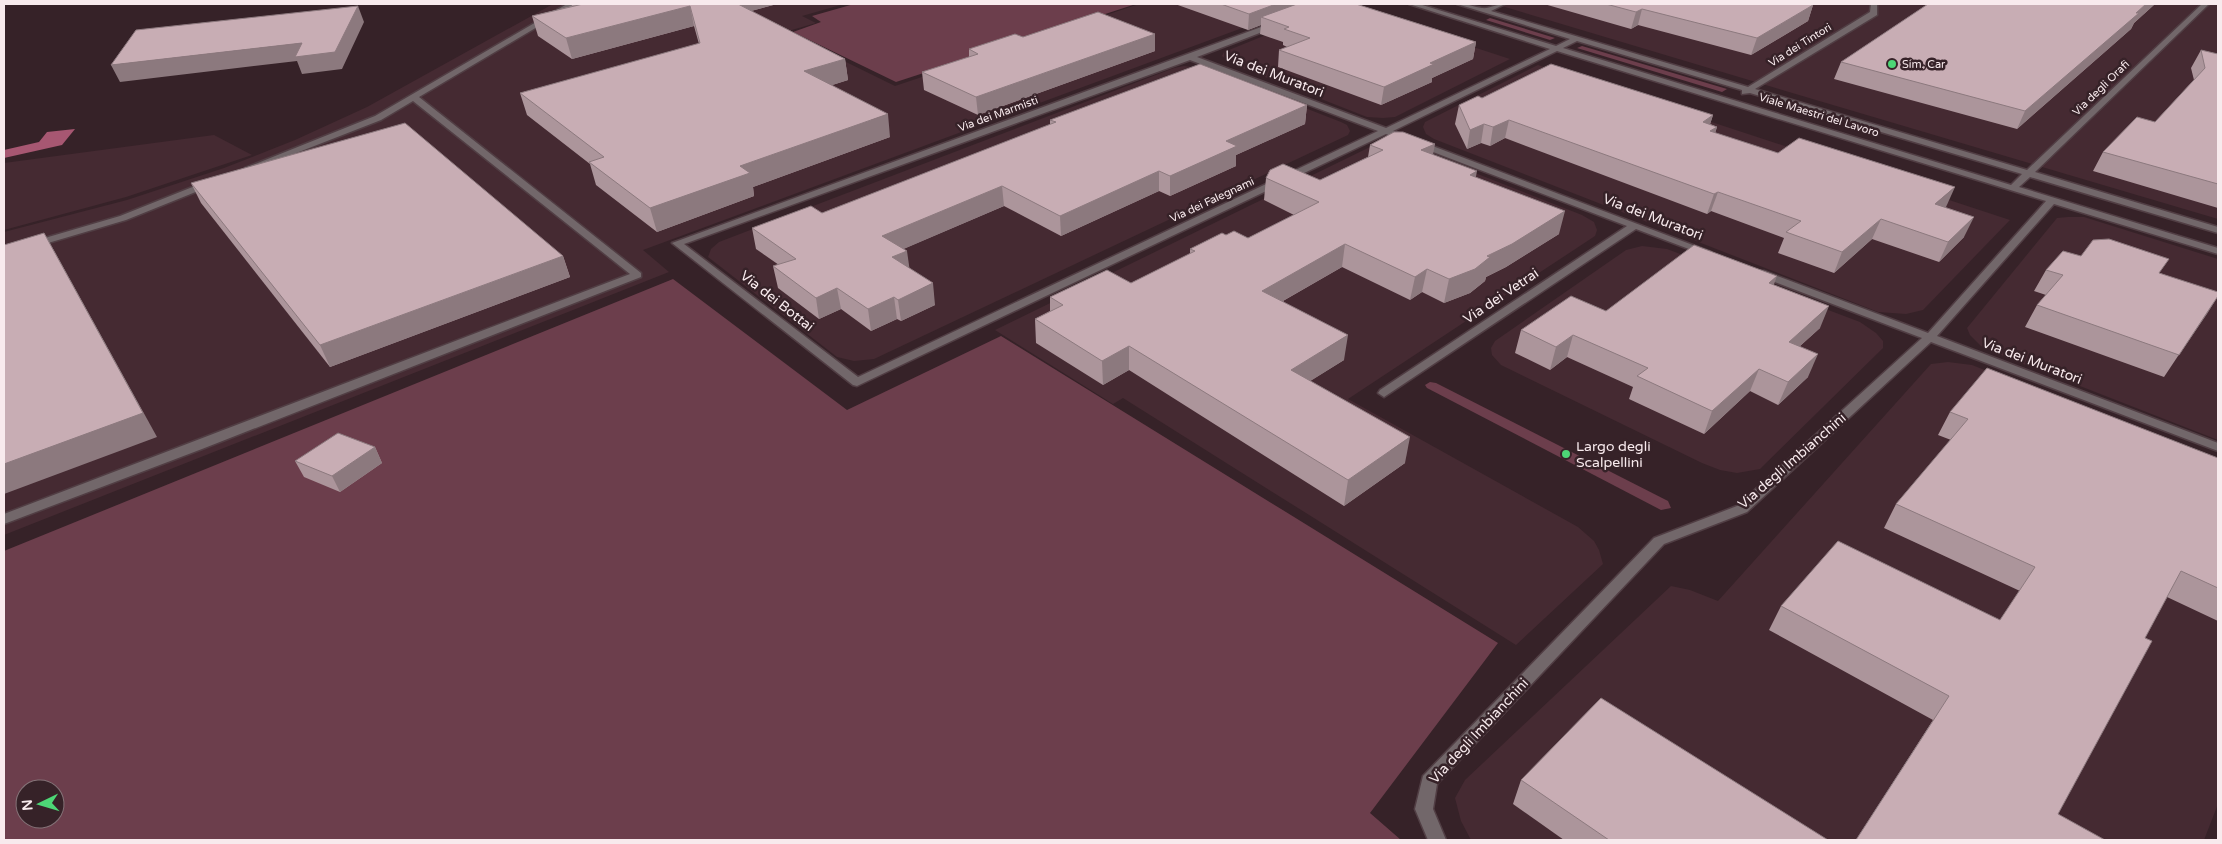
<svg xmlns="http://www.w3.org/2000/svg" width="2222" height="844" viewBox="0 0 2222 844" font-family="'Varela Round',sans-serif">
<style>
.built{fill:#452a32}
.green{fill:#6c3e4c;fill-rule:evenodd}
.water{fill:#a75772}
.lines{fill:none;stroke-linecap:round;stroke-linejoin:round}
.street-casing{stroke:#513e44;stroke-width:3}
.street{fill:#72676a;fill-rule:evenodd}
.wall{fill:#ac959b}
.shaded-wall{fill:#8c797e}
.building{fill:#c8adb4;stroke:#8c797e}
.poi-dot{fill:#4dd676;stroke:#362228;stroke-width:2}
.labels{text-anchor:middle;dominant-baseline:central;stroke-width:5;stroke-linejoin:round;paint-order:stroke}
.far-street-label{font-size:11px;fill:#f8eaed;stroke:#362228}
.far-poi-label{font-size:11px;fill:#f8eaed;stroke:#362228;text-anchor:start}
.street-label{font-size:14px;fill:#f8eaed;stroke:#362228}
.poi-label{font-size:14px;fill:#f8eaed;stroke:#362228;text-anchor:start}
</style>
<rect width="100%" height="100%" fill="#362228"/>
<g class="built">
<polygon points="553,4 844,4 802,16 816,23 785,32 895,86 1139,4 1307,4 643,250 669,272 4,535 4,232 127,200 224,168 295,140 367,107"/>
<polygon points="1342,4 1510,59 1395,117 1383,118 1367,117 1232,64 1222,56 1224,52"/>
<polygon points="1495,4 2218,4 2218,219 1759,83"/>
<polygon points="1538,65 2010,220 1923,310 1906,314 1878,312 1434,139 1426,134 1423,127 1425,122"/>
<polygon points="1184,66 1203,68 1341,122 1347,125 1350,131 1348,135 874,359 854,361 837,357 708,257 711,249 719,242 1174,68"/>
<polygon points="214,135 252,155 126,197 4,230 4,163"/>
<polygon points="1370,147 1409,147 1582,215 1594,222 1597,230 1595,236 1348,399 1578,527 1594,541 1599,550 1603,564 1516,645 1123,398 1113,404 995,330"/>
<polygon points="2068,217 2084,217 2218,259 2218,440 2008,358 1981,346 1970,335 1967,328 2057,218"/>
<polygon points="1642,246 1667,249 1860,322 1876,333 1883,341 1883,348 1760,469 1737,473 1720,470 1702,463 1501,365 1492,355 1491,348 1495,341 1626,250"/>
<polygon points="1948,362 1972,365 2218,462 2218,804 2204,840 1471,840 1461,821 1455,798 1465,780 1671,586 1690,590 1718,601 1931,364"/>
</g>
<g class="green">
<polygon points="854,4 1136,4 896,82 793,32 821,22 812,16"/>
<polygon points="1490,18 1555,38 1550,40 1486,20"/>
<polygon points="1582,46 1727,89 1722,92 1577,48"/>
<path d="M673,279L847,410L1001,336L1498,643L1370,813L1401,840H4V551ZM25,789H55V819H25Z"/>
<polygon points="1430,382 1436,383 1668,501 1671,508 1661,510 1427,388 1425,385"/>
</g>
<polygon class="water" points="75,129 62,145 4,158 4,150 39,142 47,132"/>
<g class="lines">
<defs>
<g id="street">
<polygon points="567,4 576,4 419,97 641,273 641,277 202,449 4,524 4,514 630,274 413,101 381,120 253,170 247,170 245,168 375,116"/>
<path d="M1409,4H1419L1556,46L1570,39L1457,4C1466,3 1473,7 1482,8C1489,9 1497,4 1505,4L1491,11L1748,87L1870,12L1871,4H1877V15L1755,89L2027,170L2202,4H2209L2035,172L2218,227V233L2030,177L2019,187L2218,248V254L2054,204L1937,336L2218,443V451L1931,342L1747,512L1664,544L1437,784L1433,809L1446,840H1428L1415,809L1423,776L1654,538L1737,506L1922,338L1756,275V271H1764L1928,333L2046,201L1557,51L1393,131L1711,252L1710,254H1702L1636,229L1384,397L1378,393L1380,390L1627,226L1386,134L857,386L853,385L672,243L1275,22H1278V26L1197,57L1386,128L1550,49ZM1577,41L1742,90V94L1750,93L2022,174L2011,185L1563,48ZM1190,60L1378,131L858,377L684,244Z"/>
<polygon points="210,180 215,183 213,185 126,220 4,256 4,250 120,216"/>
</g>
</defs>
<use href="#street" class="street-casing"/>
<use href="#street" class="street"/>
</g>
<g class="wall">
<polygon points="571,4 777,4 751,11 845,59 848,80 832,85 890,137 753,187 754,196 657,232 596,185 590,164 527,115 520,93 699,44 694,26 572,59 538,36 532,16 572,6"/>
<polygon points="1175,4 1356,4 1476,42 1473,59 1432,78 1432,82 1381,105 1278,67 1279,50 1287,47 1283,45 1283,42 1260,34 1261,25 1248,30"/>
<polygon points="1544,4 1809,4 1813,5 1808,21 1751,55 1638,25 1631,29"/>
<polygon points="1926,4 2155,4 2134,23 2131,29 2017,129 1834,79 1841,62 1928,4"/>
<polygon points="1155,34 1155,51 978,115 924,90 922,72 969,57 969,49 1023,37"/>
<polygon points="2201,50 2218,54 2218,208 2093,171 2103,152 2155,122 2194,80 2191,68"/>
<polygon points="1482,98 1713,115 1710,124 1717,127 1715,133 1946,207 1945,208 1964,237 1939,262 1872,239 1834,273 1778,253 1784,238 1711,211 1707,214 1505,138 1490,146 1481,143 1467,149 1455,124 1459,105"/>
<polygon points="1307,105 1305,124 1236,155 1236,166 1170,196 1159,191 1061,236 1004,206 903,249 909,268 935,305 901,321 897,319 871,331 841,309 819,319 778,288 773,266 779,265 756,249 752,228 822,213 1050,125 1050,120"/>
<polygon points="1370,145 1433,155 1476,177 1559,234 1506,267 1486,277 1485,281 1470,293 1444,303 1422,292 1410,300 1342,267 1283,301 1344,360 1310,381 1405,463 1344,506 1129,370 1103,385 1036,343 1035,319 1050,311 1050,297 1131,283 1190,254 1190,249 1226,235 1248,238 1294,215 1264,200 1266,178 1320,180 1368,157"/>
<polygon points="191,183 563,256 570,277 330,367 201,203"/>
<polygon points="2081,256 2160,273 2218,296 2164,377 2025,327 2037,305 2046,295 2034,291 2046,270"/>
<polygon points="1774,285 1820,328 1800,346 1808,377 1778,405 1750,391 1704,434 1629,399 1633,387 1567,357 1550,370 1515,353 1521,330 1606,311"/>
<polygon points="1950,412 2218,458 2218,621 2167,597 2145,638 2058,814 1856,840 1933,720 1769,630 1781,606 2000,620 2020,591 1884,528 1896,504 1951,440 1938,435"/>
<polygon points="375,447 382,463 340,492 304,477 295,461"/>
<polygon points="1521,780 1828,840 1564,840 1513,804"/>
</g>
<g class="shaded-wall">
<polygon points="726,4 777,4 729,17"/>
<polygon points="1276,4 1310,4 1261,17 1261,25 1248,30 1249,14"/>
<polygon points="2146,4 2155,4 2134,23 2131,29 2017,129 2025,111"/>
<polygon points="1813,5 1808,21 1751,55 1757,38"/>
<polygon points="358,6 364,22 342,69 302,74 297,61 120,82 111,65 302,43"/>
<polygon points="690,6 694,26 572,59 566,38"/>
<polygon points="1642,9 1638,25 1631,29 1636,12"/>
<polygon points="1155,34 1155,51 978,115 976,97"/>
<polygon points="1476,42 1473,59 1432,78 1432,82 1381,105 1384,87 1430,63"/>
<polygon points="845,59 848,80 808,93 804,71"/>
<polygon points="1307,105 1305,124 1236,155 1236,166 1170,196 1170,176 1226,141"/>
<polygon points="888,114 890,137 753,187 754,196 657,232 650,208 740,166"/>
<polygon points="1713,115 1707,134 1703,122"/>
<polygon points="1509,120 1505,138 1490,146 1493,127"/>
<polygon points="1484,124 1481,143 1467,149 1470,130"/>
<polygon points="1717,127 1711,145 1710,131"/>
<polygon points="1435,144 1431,165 1421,150"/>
<polygon points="1159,171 1159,191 1061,236 1060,216"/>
<polygon points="1477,171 1473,193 1470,175"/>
<polygon points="1002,186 1004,206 885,257 882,236"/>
<polygon points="1955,187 1946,207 1926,224 1935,204"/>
<polygon points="1718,192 1711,211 1707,214 1714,194"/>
<polygon points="1565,211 1559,234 1506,267 1486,277 1485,281 1470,293 1444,303 1449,279"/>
<polygon points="1974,217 1964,237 1939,262 1948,242"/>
<polygon points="1881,219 1872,239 1834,273 1842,252"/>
<polygon points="44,233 56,254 157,437 4,494 4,464"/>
<polygon points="1345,244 1342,267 1260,314 1262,291"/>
<polygon points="907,251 910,272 892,257"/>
<polygon points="563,256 570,277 330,367 320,345"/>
<polygon points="1427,269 1422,292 1410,300 1415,277"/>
<polygon points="1777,276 1769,298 1769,283"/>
<polygon points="933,283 935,305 901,321 898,300"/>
<polygon points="837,288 841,309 819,319 816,298"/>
<polygon points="2218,296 2207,314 2164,377 2179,355"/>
<polygon points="894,297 897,319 871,331 868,309"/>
<polygon points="1829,306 1820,328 1780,364 1789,342"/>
<polygon points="1348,335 1344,360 1288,395 1291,370"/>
<polygon points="1573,335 1567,357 1550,370 1556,347"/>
<polygon points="1129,346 1129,370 1103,385 1102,361"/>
<polygon points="1818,354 1808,377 1778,405 1788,382"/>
<polygon points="1759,369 1750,391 1704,434 1712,411"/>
<polygon points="1410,437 1405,463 1344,506 1348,480"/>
<polygon points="375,447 382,463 340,492 332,476"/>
</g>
<g class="building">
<polygon points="583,4 738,4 845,59 804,71 888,114 740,166 750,173 650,208 589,162 604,157 520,93 700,43 690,6 566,38 532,16"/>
<polygon points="1221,4 1276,4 1249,14"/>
<polygon points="1297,4 1356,4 1476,42 1430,63 1434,64 1384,87 1279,50 1310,38 1284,29 1289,27 1261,17"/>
<polygon points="1606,4 1809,4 1813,5 1757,38 1642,9 1636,12"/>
<polygon points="1928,4 2146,4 2136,13 2139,13 2025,111 1841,62"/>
<polygon points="358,6 335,52 295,57 302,43 111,65 136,30"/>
<polygon points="1098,12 1155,34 976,97 922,72 978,54 969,49 1015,34 1023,37"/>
<polygon points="2201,50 2218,54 2218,184 2103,152 2137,117 2155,122 2205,68"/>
<polygon points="1200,64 1307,105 1226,141 1237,146 1170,176 1159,171 1060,216 1002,186 882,236 907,251 892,257 933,283 898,300 894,297 868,309 837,288 816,298 773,266 796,259 752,228 811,206 822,213 1056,122 1050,120"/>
<polygon points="1551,64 1713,115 1703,122 1717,127 1710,131 1778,153 1799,138 1955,187 1935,204 1974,217 1948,242 1881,219 1842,252 1786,232 1801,221 1718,192 1714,194 1509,120 1493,127 1484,124 1470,130 1459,105 1478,96 1482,98"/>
<polygon points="405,123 563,256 320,345 191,183"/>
<polygon points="1394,132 1403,132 1435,144 1421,150 1477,171 1470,175 1565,211 1512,244 1487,256 1490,257 1475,269 1449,279 1427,269 1415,277 1345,244 1262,291 1348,335 1291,370 1410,437 1348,480 1129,346 1102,361 1035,319 1063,305 1050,297 1107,270 1131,283 1195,251 1190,249 1222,233 1226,235 1234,231 1248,238 1319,202 1266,178 1270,170 1283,164 1320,180 1383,150 1370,145"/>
<polygon points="44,233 143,413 4,464 4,245"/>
<polygon points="2109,239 2169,259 2159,273 2218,292 2218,296 2179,355 2037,305 2063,275 2046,270 2063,251 2081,256 2093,240"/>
<polygon points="1694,245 1777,276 1769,283 1829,306 1789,342 1818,354 1788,382 1759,369 1712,411 1637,376 1648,368 1573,335 1556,347 1521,330 1571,296 1606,311"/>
<polygon points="1987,368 2218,458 2218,588 2181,571 2145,638 2152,641 2058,814 2105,840 1856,840 1949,696 1781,606 1838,541 2000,620 2035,567 1896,504 1968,419 1950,412"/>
<polygon points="338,433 375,447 332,476 295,461"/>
<polygon points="1601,698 1828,840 1609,840 1521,780"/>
</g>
<g class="poi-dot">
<circle cx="1892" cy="64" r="5"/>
<circle cx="1566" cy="454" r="5"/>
</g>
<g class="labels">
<g class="far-street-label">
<text transform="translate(1800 45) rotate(-32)">Via dei Tintori</text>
<text transform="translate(2101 88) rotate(-44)">Via degli Orafi</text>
<text transform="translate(998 114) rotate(-20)">Via dei Marmisti</text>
<text transform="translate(1819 115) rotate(17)">Viale Maestri del Lavoro</text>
<text transform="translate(1212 200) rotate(-25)">Via dei Falegnami</text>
</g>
<g class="far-poi-label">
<text x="1902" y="64">Sim. Car</text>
</g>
<g class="street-label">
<text transform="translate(1274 74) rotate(21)">Via dei Muratori</text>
<text transform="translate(1653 217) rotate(21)">Via dei Muratori</text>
<text transform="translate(1501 296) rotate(-34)">Via dei Vetrai</text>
<text transform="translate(777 301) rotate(38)">Via dei Bottai</text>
<text transform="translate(2032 361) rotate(21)">Via dei Muratori</text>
<text transform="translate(1792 461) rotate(-41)">Via degli Imbianchini</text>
<text transform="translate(1479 731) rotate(-47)">Via degli Imbianchini</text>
</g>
<g class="poi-label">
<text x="1576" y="446">Largo degli<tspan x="1576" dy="16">Scalpellini</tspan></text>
</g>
</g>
<rect width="2222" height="844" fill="none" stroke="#f8eaed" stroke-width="10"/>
<g transform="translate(40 804) rotate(265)"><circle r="24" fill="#362228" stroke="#847277"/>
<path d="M0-4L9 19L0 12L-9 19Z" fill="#4dd676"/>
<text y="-8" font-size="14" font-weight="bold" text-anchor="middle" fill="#f8eaed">N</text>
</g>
</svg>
